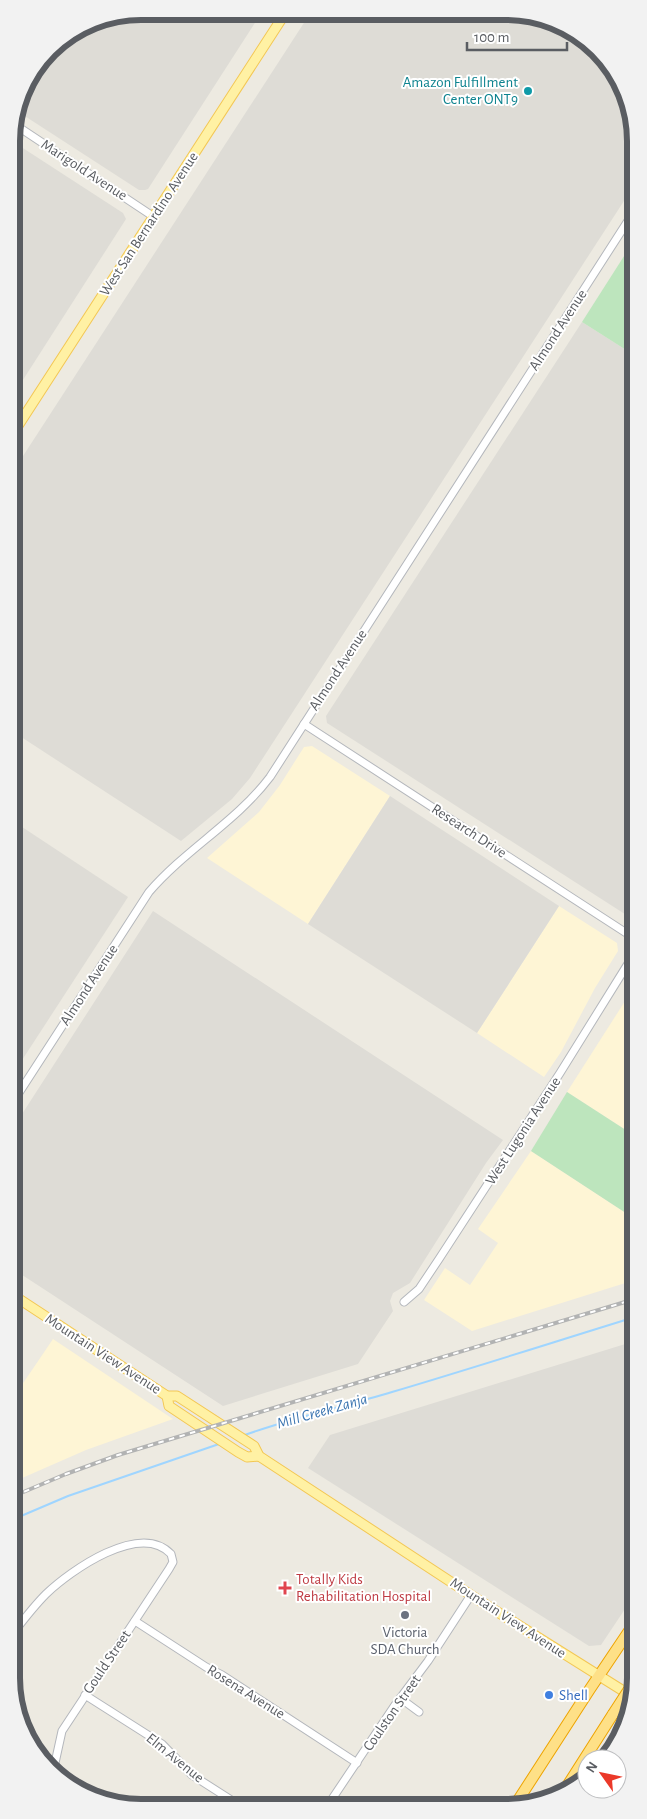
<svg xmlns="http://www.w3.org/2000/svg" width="647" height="1819" viewBox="0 0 647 1819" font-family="'Alegreya Sans',sans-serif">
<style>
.commercial{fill:#fef5d5}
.industrial{fill:#dedcd6}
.green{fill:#bde5bd}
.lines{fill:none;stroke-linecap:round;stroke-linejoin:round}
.stream{stroke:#9fd5ff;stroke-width:2}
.minor-casing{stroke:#b4b7bc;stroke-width:9}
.major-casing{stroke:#f3c754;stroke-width:11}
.highway-casing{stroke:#eea400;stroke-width:12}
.minor{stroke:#fff;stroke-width:7}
.major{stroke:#fff1a4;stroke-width:9}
.highway{stroke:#fee087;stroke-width:10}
.rail-casing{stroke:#b2b3b3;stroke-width:4}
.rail{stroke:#fff;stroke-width:2;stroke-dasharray:5.5;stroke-linecap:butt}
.highway-bridge-casing{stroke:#eea400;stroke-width:12;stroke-linecap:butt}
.highway-bridge{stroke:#fee087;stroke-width:10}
.culture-dot{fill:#0f9aa8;stroke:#fff;stroke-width:2}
.health-dot{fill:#e0444e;stroke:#fff;stroke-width:2}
.worship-dot{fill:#6b7280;stroke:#fff;stroke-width:2}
.shop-dot{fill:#3f7fe0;stroke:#fff;stroke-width:2}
.labels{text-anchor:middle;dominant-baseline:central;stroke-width:4;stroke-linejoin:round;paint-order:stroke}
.culture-label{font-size:15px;fill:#0d838f;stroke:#fff;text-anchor:end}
.street-label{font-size:15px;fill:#5a5d62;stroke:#fff}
.health-label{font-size:15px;fill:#be3a42;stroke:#fff;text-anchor:start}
.worship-label{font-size:15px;fill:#5b616d;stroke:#fff}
.shop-label{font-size:15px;fill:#366cbe;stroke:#fff;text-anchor:start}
.water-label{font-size:16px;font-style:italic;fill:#3b75b1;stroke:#fff}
.rim{fill:none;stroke:#5a5d62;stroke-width:6}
</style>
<rect width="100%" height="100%" fill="#edeae1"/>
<g class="commercial">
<polygon points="312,746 390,796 308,924 207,858 259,812 280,785 304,747"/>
<polygon points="559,906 617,943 618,951 595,988 561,1052 544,1077 477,1033"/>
<polygon points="634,987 635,1136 567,1092"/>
<polygon points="531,1151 635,1219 635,1280 472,1331 424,1300 445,1268 470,1285 498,1243 478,1229"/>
<polygon points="53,1339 173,1419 86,1450 13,1482 13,1398"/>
</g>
<g class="industrial">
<polygon points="141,11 262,12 148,189 145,190 139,190 17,111 25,84 55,44 92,21"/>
<polygon points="311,12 531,14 598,50 633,116 633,187 250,778 232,799 181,841 12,731 12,473"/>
<polygon points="12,141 123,213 126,219 12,397"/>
<polygon points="582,322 634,355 634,916 631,918 327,723 326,716"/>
<polygon points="390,796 559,906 477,1033 308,924"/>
<polygon points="13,821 128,897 13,1074"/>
<polygon points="153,911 503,1140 486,1163 410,1283 393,1293 390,1301 393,1311 358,1364 223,1406 13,1269 13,1128"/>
<polygon points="635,1341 635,1594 601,1645 589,1646 308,1468 330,1435"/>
</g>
<g class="green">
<polygon points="633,242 634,355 582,322"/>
<polygon points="567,1092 635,1136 635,1219 531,1151"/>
</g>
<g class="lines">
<g class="stream">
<path d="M242,1436C291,1418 342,1407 392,1392C473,1368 554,1342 635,1317"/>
<polyline points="14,1519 68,1496 219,1444"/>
</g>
<defs>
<g id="minor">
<polyline points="14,124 154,217"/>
<polyline points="304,724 634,938"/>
<path d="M13,1102L149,892C186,849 236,822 270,777L633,213"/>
<polyline points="404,1302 419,1289 439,1259 560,1073 634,954"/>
<polyline points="135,1621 206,1667 222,1675 357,1763"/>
<path d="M14,1632C24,1619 34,1606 46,1594C70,1571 140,1521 171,1554L173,1562L169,1569L62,1731L53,1772"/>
<polyline points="85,1695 162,1744 192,1775 239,1805"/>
<polyline points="400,1698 419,1712"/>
<polyline points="328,1805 395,1705 428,1661 471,1595"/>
</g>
<g id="major">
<polyline points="12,435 286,12"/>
<polyline points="13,1295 167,1396 177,1396 254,1446 259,1456 480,1601 633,1697"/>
<polyline points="167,1396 169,1406 238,1452 247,1457 259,1456"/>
</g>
<g id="highway">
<polyline points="562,1794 613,1714"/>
<polyline points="515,1805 590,1689 635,1622"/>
</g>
</defs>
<use href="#minor" class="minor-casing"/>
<use href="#major" class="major-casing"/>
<use href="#highway" class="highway-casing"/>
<use href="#minor" class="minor"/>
<use href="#major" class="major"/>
<use href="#highway" class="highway"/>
<defs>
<polyline id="rail" points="14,1496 66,1474 118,1455 635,1299"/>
</defs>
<use href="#rail" class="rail-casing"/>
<use href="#rail" class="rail"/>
<defs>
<polyline id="highway-bridge" points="613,1714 635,1680"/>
</defs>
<use href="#highway-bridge" class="highway-bridge-casing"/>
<use href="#highway-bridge" class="highway-bridge"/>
</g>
<circle class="culture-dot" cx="528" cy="91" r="5"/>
<path class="health-dot" d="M282.5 1580.5h5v5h5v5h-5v5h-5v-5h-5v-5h5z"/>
<circle class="worship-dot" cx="405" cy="1615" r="5"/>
<circle class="shop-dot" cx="549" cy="1695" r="5"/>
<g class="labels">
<g class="culture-label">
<text x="518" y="82">Amazon Fulfillment<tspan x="518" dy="17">Center ONT9</tspan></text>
</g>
<g class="street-label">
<text transform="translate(84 170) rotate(33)">Marigold Avenue</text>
<text transform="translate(149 224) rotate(-57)">West San Bernardino Avenue</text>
<text transform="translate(558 330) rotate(-57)">Almond Avenue</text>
<text transform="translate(338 670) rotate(-57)">Almond Avenue</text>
<text transform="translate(469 831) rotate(33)">Research Drive</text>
<text transform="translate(89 985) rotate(-57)">Almond Avenue</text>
<text transform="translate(523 1131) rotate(-57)">West Lugonia Avenue</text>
<text transform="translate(103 1354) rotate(33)">Mountain View Avenue</text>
<text transform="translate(508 1618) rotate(33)">Mountain View Avenue</text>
<text transform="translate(107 1662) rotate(-56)">Gould Street</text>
<text transform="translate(246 1692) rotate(32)">Rosena Avenue</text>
<text transform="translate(392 1713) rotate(-55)">Coulston Street</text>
<text transform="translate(175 1758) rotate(39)">Elm Avenue</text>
</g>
<g class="health-label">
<text x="296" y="1579">Totally Kids<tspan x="296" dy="17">Rehabilitation Hospital</tspan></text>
</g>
<g class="worship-label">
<text x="405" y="1632">Victoria<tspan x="405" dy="17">SDA Church</tspan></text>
</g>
<g class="shop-label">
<text x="559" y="1695">Shell</text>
</g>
<g class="water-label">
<text transform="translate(322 1411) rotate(-16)">Mill Creek Zanja</text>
</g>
</g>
<path d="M0 0H647V1819H0ZM141 20H506A121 121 0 0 1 627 141V1678A121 121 0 0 1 506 1799H141A121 121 0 0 1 20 1678V141A121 121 0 0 1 141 20Z" fill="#f2f2f2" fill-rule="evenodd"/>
<path class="rim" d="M141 20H506A121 121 0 0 1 627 141V1678A121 121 0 0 1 506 1799H141A121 121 0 0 1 20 1678V141A121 121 0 0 1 141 20Z"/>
<g transform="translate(602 1774) rotate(303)"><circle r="24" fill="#ffffff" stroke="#bdbec0"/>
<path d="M0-4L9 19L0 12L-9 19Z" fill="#eb3929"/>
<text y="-8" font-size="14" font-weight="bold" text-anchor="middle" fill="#5a5d62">N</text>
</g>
<path d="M467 42v8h100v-8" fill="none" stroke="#5a5d62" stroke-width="2.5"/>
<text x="474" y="42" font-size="15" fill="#5a5d62" stroke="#ffffff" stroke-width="4" paint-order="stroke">100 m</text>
</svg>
